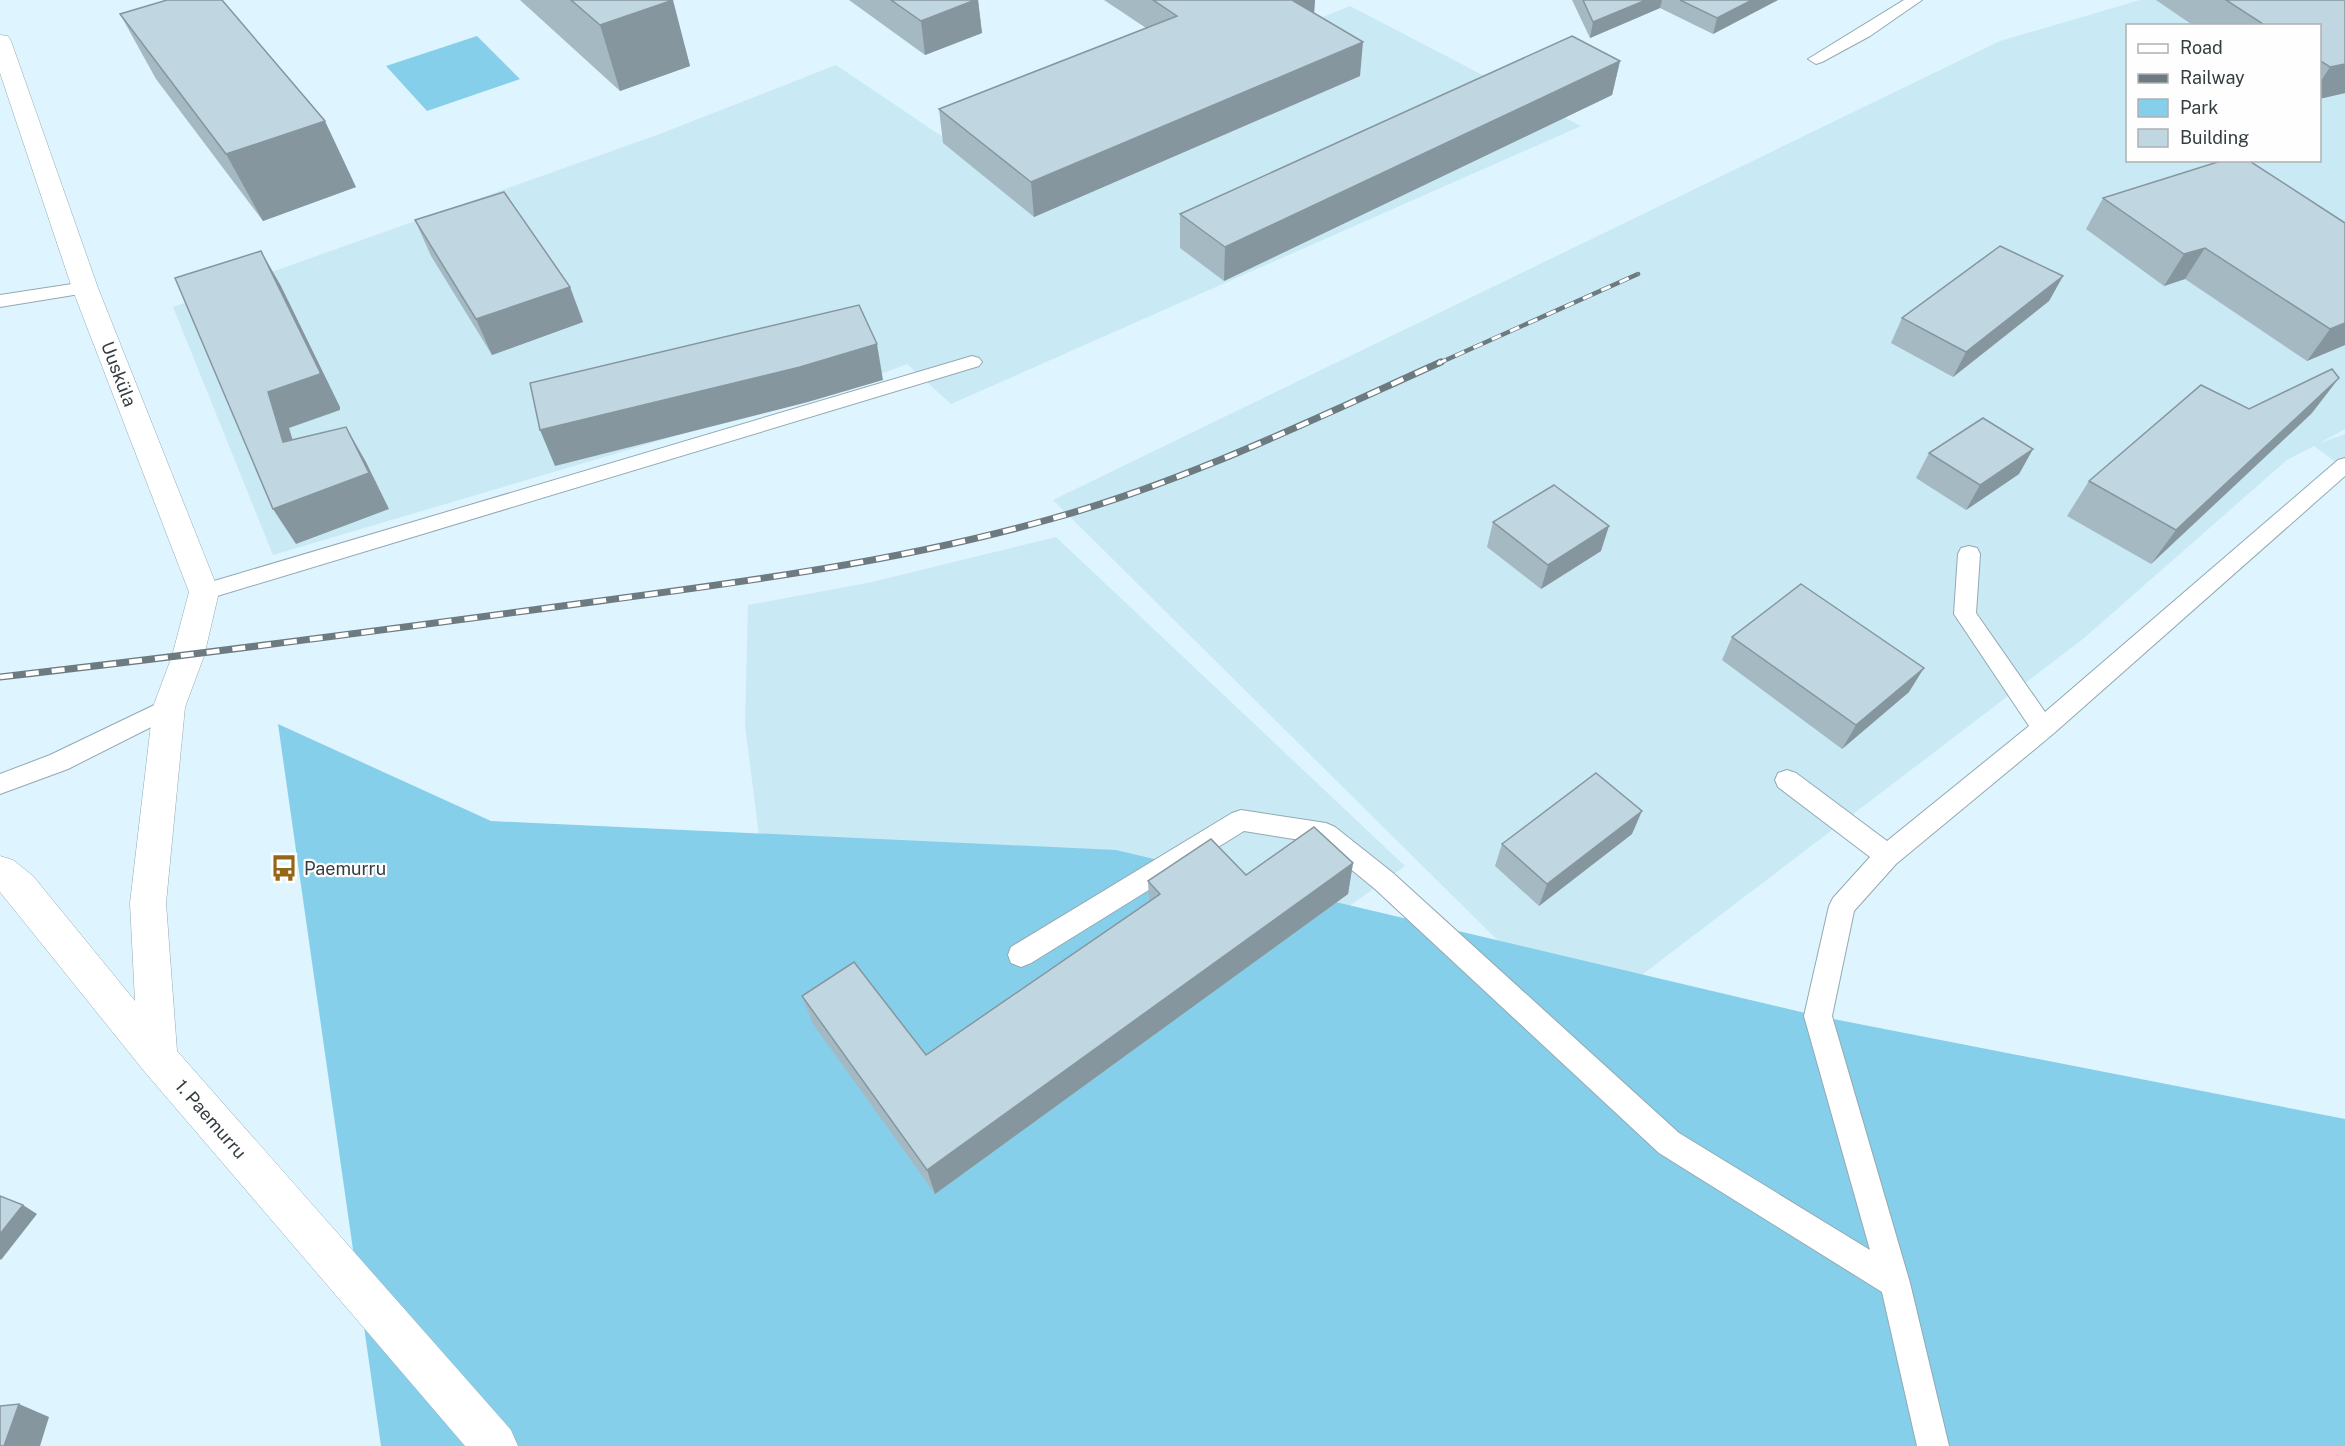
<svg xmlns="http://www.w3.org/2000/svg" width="2345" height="1446" viewBox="0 0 2345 1446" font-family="'Public Sans',sans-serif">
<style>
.built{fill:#c9e9f5;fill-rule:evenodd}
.green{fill:#86cfeb}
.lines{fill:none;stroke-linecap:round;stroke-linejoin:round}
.service-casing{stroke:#93a9b2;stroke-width:2}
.minor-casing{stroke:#93a9b2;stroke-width:1}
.service{fill:#fff;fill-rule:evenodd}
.minor{fill:#fff;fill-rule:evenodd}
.rail-far1-casing{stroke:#6d7b81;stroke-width:4.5}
.rail-casing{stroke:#6d7b81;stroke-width:7}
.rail-far1{stroke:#fefefe;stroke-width:3;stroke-dasharray:10;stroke-linecap:butt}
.rail{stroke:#fefefe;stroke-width:4.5;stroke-dasharray:13;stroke-linecap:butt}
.wall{fill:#a5b9c2}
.shaded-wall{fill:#86969e}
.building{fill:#c0d7e1;stroke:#86969e;stroke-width:1.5}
.labels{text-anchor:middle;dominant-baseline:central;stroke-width:4.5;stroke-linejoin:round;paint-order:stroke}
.street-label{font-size:18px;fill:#343e41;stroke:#fefefe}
.poi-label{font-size:18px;fill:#343e41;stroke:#fefefe;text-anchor:start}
</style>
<rect width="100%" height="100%" fill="#def5ff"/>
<g class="built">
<path d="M2140,0H2345V429L2320,443L2345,434V469L2314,446L2287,460L2083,639L1580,1022L1053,500L2000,41ZM2128,26H2320V160H2128Z"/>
<polygon points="1350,6 1581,126 951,404 907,364 865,380 273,555 173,307 657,135 836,65 974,158"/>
<polygon points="1056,537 1405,866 927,1211 760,844 745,725 748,605 872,582"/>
</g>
<g class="green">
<polygon points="477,36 520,79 427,111 386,66"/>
<polygon points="278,724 491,821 1116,850 1818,1016 2345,1119 2345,1446 381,1446"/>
</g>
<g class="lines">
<defs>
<g id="service">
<polygon points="1904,0 1922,0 1870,36 1822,62 1816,64 1808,59"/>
<polygon points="85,282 94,288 92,292 0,307 0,295"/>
<polygon points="972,356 979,358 982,362 979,366 204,600 196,598 193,592 196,586 204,584"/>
<polygon points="2345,458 2345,476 2053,734 1896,864 1854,911 1832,1016 1910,1283 1949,1446 1917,1446 1882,1292 1659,1153 1375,889 1319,843 1244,831 1031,963 1021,967 1011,963 1008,955 1011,947 1232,813 1241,810 1326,823 1335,827 1393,873 1679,1133 1870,1250 1804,1016 1829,906 1833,898 1870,857 1778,787 1775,780 1778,773 1787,770 1796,773 1887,841 2029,726 1954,614 1958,554 1961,548 1969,546 1977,548 1980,554 1976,613 2045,712 2338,460"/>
<polygon points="169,698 177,700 181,707 177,714 68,769 0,794 0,774 50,755"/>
</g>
<polygon id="minor" points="0,35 8,36 11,41 98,288 219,592 204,656 185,707 166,903 177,1051 511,1430 518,1446 465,1446 144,1071 0,892 0,856 13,860 33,876 135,1001 130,903 153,707 172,656 189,592 72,288 0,73"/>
</defs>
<use href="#service" class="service-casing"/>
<use href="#minor" class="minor-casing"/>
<use href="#service" class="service"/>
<use href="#minor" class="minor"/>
<defs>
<polyline id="rail-far1" points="1437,364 1638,274"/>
<path id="rail" d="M0,677C193,655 385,630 577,604C735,583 893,563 1047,520C1183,483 1312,420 1441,362"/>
</defs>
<use href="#rail-far1" class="rail-far1-casing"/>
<use href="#rail" class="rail-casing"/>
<use href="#rail-far1" class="rail-far1"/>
<use href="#rail" class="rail"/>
</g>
<g class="wall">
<polygon points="520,0 672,0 690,66 620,91"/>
<polygon points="849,0 978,0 982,33 925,55"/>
<polygon points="1104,0 1315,0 1314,13 1360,76 1034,217 943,143 939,109 1146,28"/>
<polygon points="1572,0 1778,0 1713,34 1660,8 1590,38"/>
<polygon points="2156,0 2345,0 2345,93 2319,99 2319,26 2194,26"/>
<polygon points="120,14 356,187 263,221 156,79"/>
<polygon points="1620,61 1612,95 1224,281 1180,248 1180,214"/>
<polygon points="2103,198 2345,223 2345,345 2307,361 2185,279 2164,286 2086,229"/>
<polygon points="415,220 570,287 583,322 492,355 431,256"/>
<polygon points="2063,276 2049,301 1953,377 1891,343 1902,318"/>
<polygon points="2312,413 2151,564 2067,516 2089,481"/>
<polygon points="2033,449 2019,474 1966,510 1916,478 1929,453"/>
<polygon points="1493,522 1601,551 1541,589 1487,547"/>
<polygon points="1732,637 1909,692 1842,749 1722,660"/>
<polygon points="1632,834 1539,906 1495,866 1502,844"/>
<polygon points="1353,863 1348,894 935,1194 813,1024 802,996 926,1055 1149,902 1148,881 1246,875"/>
</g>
<g class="shaded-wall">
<polygon points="673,0 690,66 620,91 600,25"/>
<polygon points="975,0 978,0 982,33 925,55 921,21"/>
<polygon points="1283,0 1315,0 1314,14"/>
<polygon points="1646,0 1662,0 1660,8 1590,38 1593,22"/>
<polygon points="1752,0 1778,0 1713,34 1717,18"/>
<polygon points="1363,42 1360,76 1034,217 1031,182"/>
<polygon points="1620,61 1612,95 1224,281 1225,247"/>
<polygon points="2345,64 2345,93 2319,99 2319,84 2330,67"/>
<polygon points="325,121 356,187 263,221 226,154"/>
<polygon points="2205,248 2185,279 2164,286 2184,254"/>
<polygon points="261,251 281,286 340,407 340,410 289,428 304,477 283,442 268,392"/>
<polygon points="2063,276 2049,301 1953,377 1966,352"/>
<polygon points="570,287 583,322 492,355 476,319"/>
<polygon points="2345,323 2345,345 2307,361 2330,329"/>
<polygon points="877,344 883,380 808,402 555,466 540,430"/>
<polygon points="2339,378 2312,413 2151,564 2176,530"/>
<polygon points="346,427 366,462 389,509 296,544 273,509"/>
<polygon points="2033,449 2019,474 1966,510 1980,485"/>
<polygon points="1609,526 1601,551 1541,589 1548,565"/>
<polygon points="1924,668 1909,692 1842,749 1856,725"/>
<polygon points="1642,811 1632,834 1539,906 1547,884"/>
<polygon points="1353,863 1348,894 935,1194 927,1170"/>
<polygon points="23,1205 37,1214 1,1260 0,1259 0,1234"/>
<polygon points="19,1404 49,1417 40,1446 4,1446"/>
</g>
<g class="building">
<polygon points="167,0 222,0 325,121 226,154 120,14"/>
<polygon points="571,0 673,0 600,25"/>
<polygon points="891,0 975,0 921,21"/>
<polygon points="1153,0 1292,0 1363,42 1031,182 939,109 1177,16"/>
<polygon points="1583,0 1646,0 1593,22"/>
<polygon points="1680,0 1752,0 1717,18"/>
<polygon points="2226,0 2345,0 2345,64 2330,67 2319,60 2319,26 2266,26"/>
<polygon points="1572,36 1620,61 1225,247 1180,214"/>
<polygon points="2224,160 2248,160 2345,223 2345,323 2330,329 2205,248 2184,254 2103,198"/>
<polygon points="504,192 570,287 476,319 415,220"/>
<polygon points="2000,246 2063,276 1966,352 1902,318"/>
<polygon points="261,251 320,372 320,374 268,392 283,442 346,427 369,473 273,509 175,278"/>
<polygon points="859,305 877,344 800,367 540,430 530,383"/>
<polygon points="2332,369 2339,378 2176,530 2089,481 2201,385 2249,409"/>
<polygon points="1983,418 2033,449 1980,485 1929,453"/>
<polygon points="1554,485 1609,526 1548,565 1493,522"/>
<polygon points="1801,584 1924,668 1856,725 1732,637"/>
<polygon points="1596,773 1642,811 1547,884 1502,844"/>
<polygon points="1314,827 1353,863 927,1170 802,996 854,962 926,1055 1160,894 1148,881 1211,839 1246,875"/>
<polygon points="0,1196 23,1205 0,1234"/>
<polygon points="19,1404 4,1446 0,1446 0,1406"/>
</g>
<defs>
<symbol id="bus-bare" viewBox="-9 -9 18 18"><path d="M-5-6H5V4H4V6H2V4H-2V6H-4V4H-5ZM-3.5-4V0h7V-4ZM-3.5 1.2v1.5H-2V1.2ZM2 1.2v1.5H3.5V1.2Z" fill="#956616" stroke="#fefefe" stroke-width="2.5" paint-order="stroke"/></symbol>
</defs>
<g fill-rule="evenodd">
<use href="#bus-bare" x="265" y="849" width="38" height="38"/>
</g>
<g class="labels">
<g class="street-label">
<text transform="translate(119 374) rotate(69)">Uusküla</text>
<text transform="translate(211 1119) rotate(49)">1. Paemurru</text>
</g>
<g class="poi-label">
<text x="304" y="868">Paemurru</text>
</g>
</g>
<rect x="2126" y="24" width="195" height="138" fill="#fefefe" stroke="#adb1b2" stroke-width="1.5"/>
<rect x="2138" y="44" width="30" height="9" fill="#ffffff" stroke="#adb1b2" stroke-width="1.5"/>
<text x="2180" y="54" font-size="18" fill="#343e41">Road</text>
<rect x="2138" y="74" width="30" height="9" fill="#6d7b81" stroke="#adb1b2" stroke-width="1.5"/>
<text x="2180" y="84" font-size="18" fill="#343e41">Railway</text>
<rect x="2138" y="99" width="30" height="18" fill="#86cfeb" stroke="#adb1b2" stroke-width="1.5"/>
<text x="2180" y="114" font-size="18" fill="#343e41">Park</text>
<rect x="2138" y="129" width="30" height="18" fill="#c0d7e1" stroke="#adb1b2" stroke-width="1.5"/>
<text x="2180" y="144" font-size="18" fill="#343e41">Building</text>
</svg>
